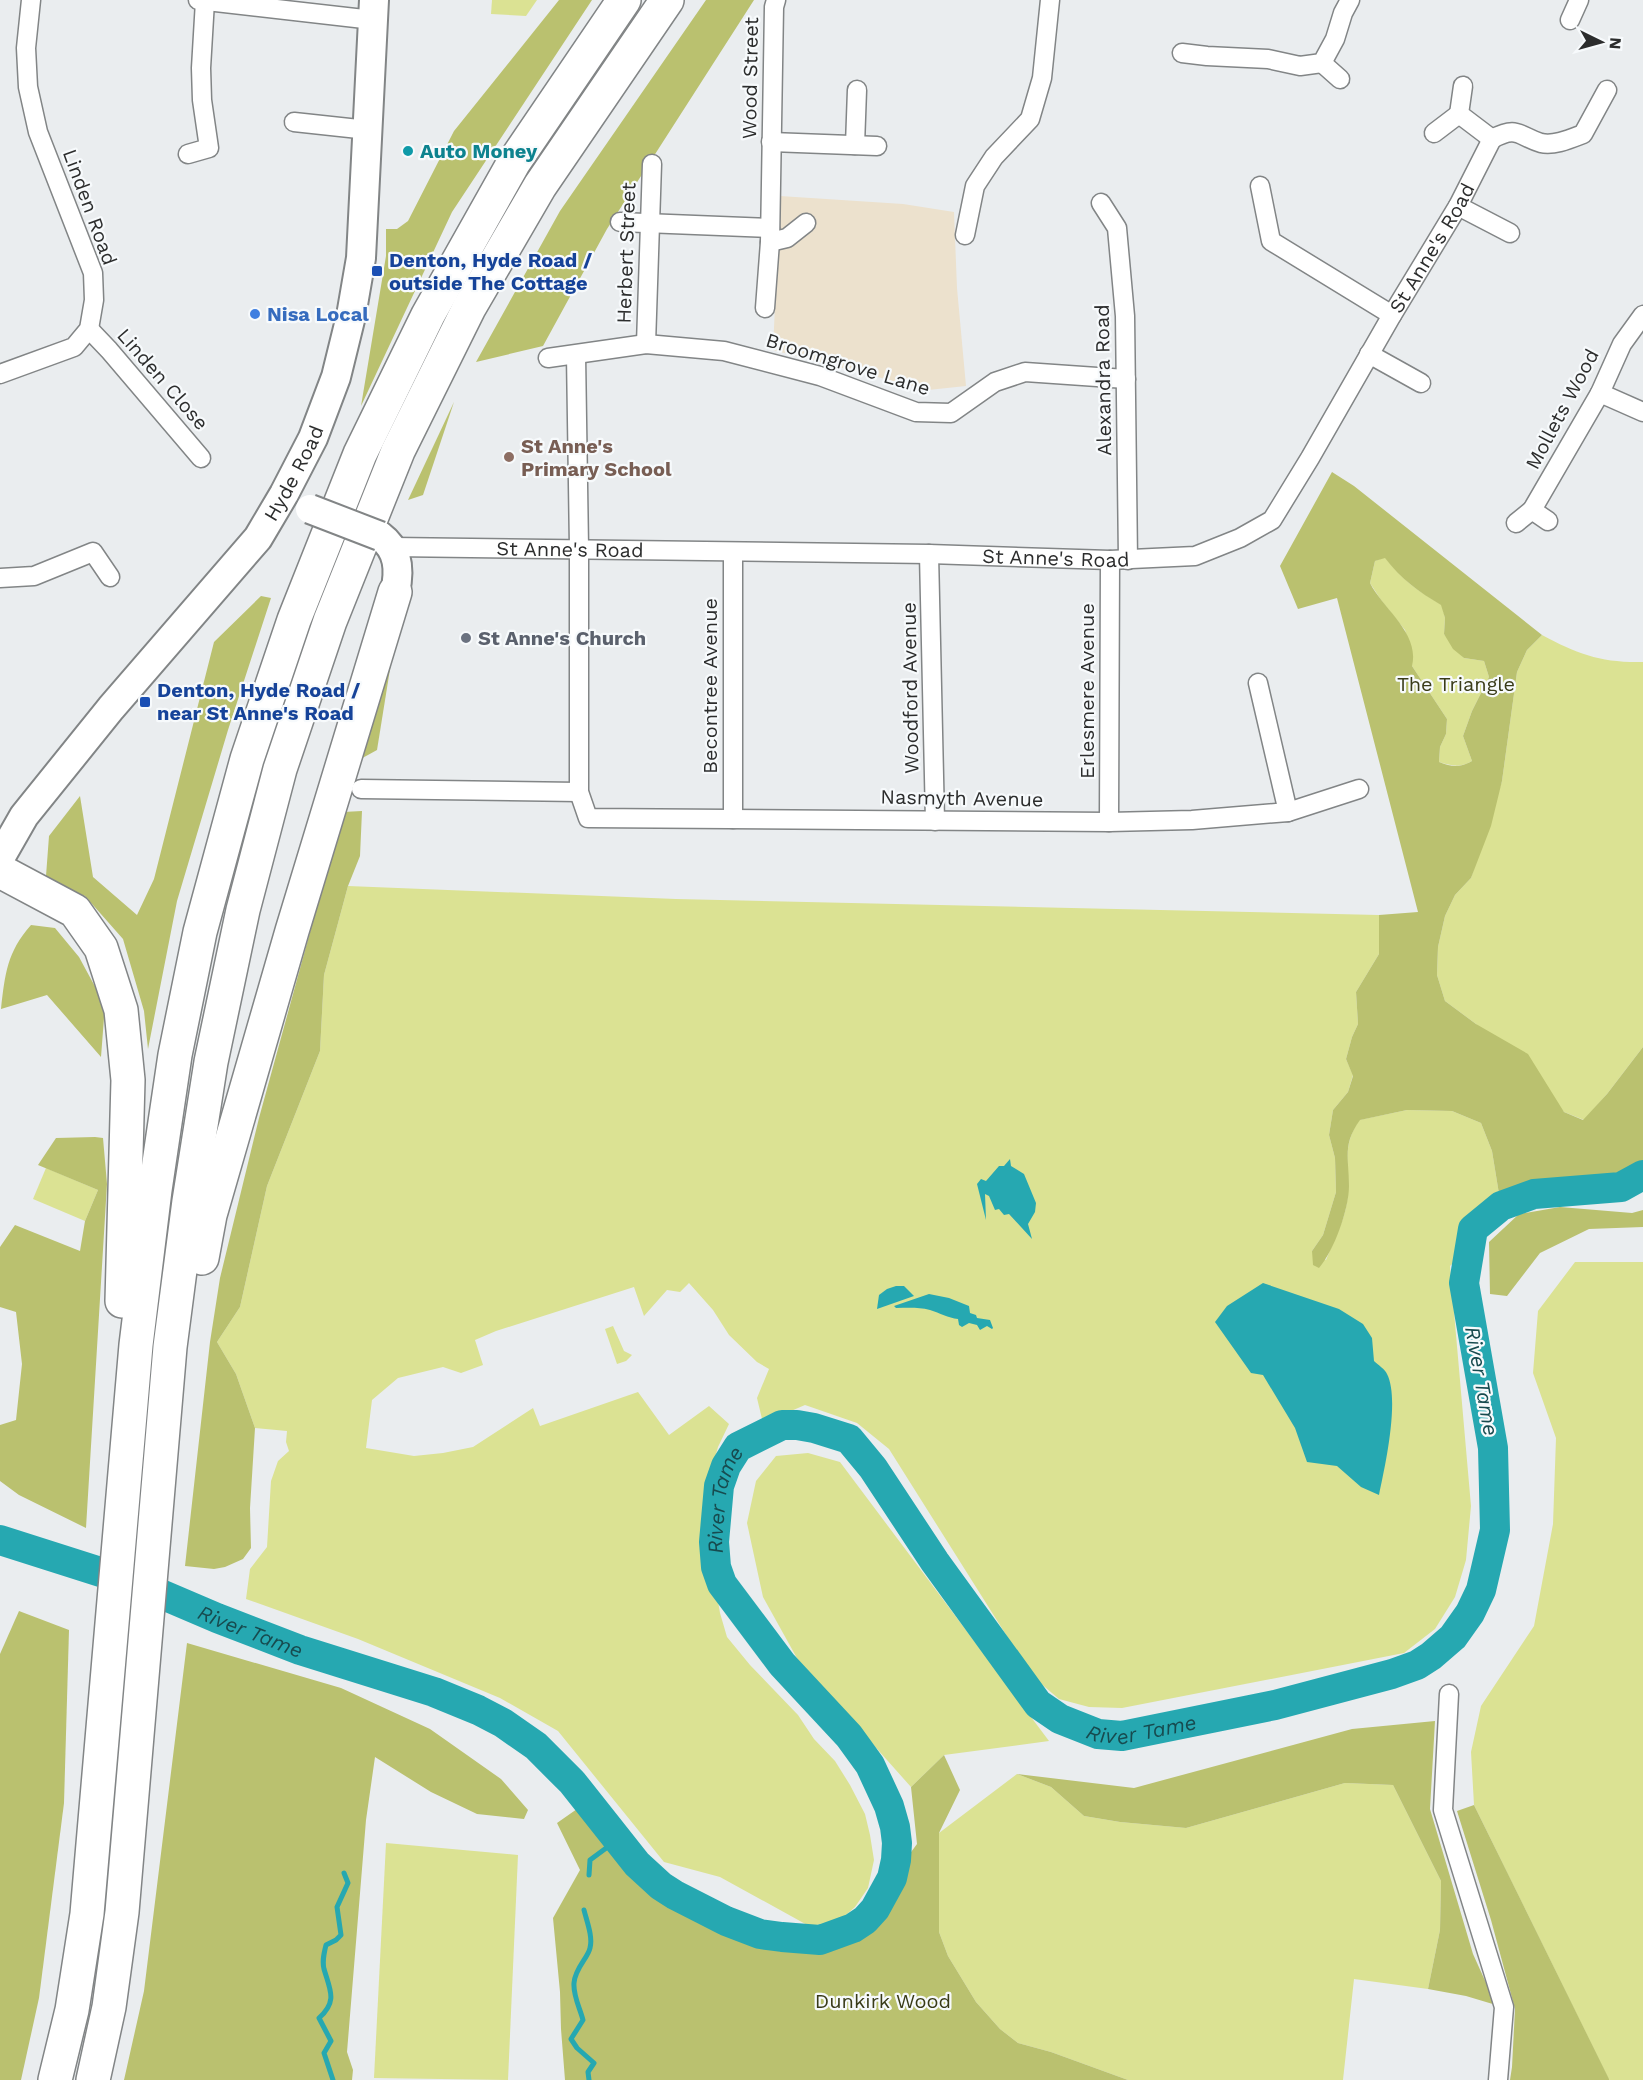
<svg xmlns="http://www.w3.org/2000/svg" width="1643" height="2080" viewBox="0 0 1643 2080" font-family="'Work Sans',sans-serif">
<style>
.industrial{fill:#ece1cd}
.green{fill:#dbe293}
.forest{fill:#bac16f;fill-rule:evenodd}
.water{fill:#26a8b1}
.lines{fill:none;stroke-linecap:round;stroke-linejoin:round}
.stream{stroke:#26a8b1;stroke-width:5}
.river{stroke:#26a8b1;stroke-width:30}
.street-casing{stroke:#828586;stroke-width:21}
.primary-casing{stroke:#828586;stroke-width:32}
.highway-casing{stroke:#828586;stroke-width:36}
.street{stroke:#fff;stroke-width:18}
.primary{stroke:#fff;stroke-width:28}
.highway{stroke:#fff;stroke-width:33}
.primary-bridge-casing{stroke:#828586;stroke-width:32;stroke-linecap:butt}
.primary-bridge{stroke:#fff;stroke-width:28}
.culture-dot{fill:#0f9aa8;stroke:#f7fafc;stroke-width:2}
.transit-dot{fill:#1a4fb4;stroke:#f7fafc;stroke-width:2}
.shop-dot{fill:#3f7fe0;stroke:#f7fafc;stroke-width:2}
.education-dot{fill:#8d6e63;stroke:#f7fafc;stroke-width:2}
.worship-dot{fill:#6b7280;stroke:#f7fafc;stroke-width:2}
.labels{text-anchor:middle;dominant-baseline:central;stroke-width:4.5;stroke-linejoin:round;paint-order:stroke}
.street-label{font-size:20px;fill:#2c2d2d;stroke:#f7fafc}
.culture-label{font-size:20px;font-weight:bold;fill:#0d838f;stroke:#f7fafc;text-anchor:start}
.transit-label{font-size:20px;font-weight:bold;fill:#164399;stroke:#f7fafc;text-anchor:start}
.shop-label{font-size:20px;font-weight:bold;fill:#366cbe;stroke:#f7fafc;text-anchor:start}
.education-label{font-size:20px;font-weight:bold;fill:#785e54;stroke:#f7fafc;text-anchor:start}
.worship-label{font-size:20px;font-weight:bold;fill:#5b616d;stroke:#f7fafc;text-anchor:start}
.park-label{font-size:20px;fill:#393b18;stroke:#f7fafc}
.water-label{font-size:21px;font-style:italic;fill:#174b4f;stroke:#f7fafc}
</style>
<rect width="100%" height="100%" fill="#eaedef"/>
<polygon class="industrial" points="780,196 903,204 954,212 957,288 966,386 928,390 773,350"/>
<g class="green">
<polygon points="492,0 537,0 526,16 491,14"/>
<path d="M1385,557C1401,579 1419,592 1442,605L1445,618L1444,634L1464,658L1484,661L1489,677L1472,711L1463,736L1472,761C1460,768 1452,766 1439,762L1440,747L1446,734L1447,719L1412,666L1409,643L1405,630L1381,600L1370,583L1375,561Z"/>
<path d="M1542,635C1577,654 1602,663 1643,662V1047L1607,1094L1584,1120L1564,1112L1476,1024L1445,1001L1437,975L1438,947L1445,916L1455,895L1471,878L1502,781L1517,672L1527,650Z"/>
<path d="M348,886L676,899L1379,915V954L1356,992L1358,1024L1352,1037L1346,1059L1353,1075L1348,1092L1333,1110L1329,1135L1335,1158L1336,1192L1323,1235L1312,1251L1326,1260C1333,1242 1344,1222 1347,1202C1352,1169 1339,1151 1359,1120L1407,1110L1452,1111L1481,1123L1492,1151L1501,1206L1473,1228L1470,1247L1450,1266L1471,1506L1466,1560L1455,1597L1435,1629L1404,1653L1122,1708L1089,1707L1059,1699L1032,1676L889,1449L857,1423L805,1405L763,1423L757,1398L769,1369L757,1362L729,1335L713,1310L689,1283L680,1292L667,1290L644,1316L634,1287L496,1331L475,1340L483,1365L461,1373L443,1367L398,1378L372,1400L366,1448L414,1456L443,1453L473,1447L533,1408L540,1426L638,1392L669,1435L709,1406L729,1424L718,1447L711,1472L706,1531L720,1613L727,1637L750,1665L798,1715L814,1739L835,1761L850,1785L865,1814L870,1835L874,1860L868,1888L855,1907L838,1922L809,1926L720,1877L664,1862L558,1731L500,1698L358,1639L246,1599L250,1569L267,1547L271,1481L278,1461L289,1451L286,1442L287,1431L255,1428L236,1374L217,1342L240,1307L267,1186L320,1051L324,975Z"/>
<polygon points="46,1168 98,1190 85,1221 33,1199"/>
<polygon points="1575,1262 1643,1262 1643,2080 1609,2080 1474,1805 1471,1752 1481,1706 1534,1626 1553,1524 1556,1438 1533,1373 1538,1311"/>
<polygon points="613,1326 624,1351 632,1355 626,1361 617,1364 605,1329"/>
<polygon points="808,1453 840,1462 1049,1741 944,1755 911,1787 798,1660 763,1597 747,1523 756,1481 776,1456"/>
<polygon points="1017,1774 1051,1787 1084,1816 1120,1822 1186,1828 1345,1783 1393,1785 1441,1881 1440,1930 1428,1989 1354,1979 1343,2080 1128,2080 1051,2052 1018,2043 1000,2029 976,2002 948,1956 939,1932 939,1833"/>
<polygon points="386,1843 518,1855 508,2080 374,2078"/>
</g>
<g class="forest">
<polygon points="559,0 592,0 452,212 361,406 386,256 386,229 397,229 408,221 454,131"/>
<polygon points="706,0 754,0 607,229 543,346 476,362 560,211"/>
<polygon points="454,402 423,495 408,500"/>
<path d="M1332,472L1354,486L1542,635L1527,650L1517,672L1502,781L1491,826L1471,878L1455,895L1445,916L1438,947L1437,975L1445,1001L1476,1024L1528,1054L1564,1112L1583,1120L1607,1094L1643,1047V1175L1621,1187L1534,1194L1501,1206L1492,1151L1481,1123L1452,1111L1407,1110L1360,1120C1342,1145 1349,1158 1349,1186C1349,1209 1334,1251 1319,1268L1313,1265L1312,1251L1323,1235L1336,1192L1335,1158L1329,1135L1333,1110L1348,1092L1353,1076L1346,1059L1352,1037L1358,1024L1356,992L1379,954V915L1418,912L1337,598L1298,609L1280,566ZM1385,558C1401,579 1419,592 1441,605L1445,618L1444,634L1453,649L1464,658L1484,661L1489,677L1472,711L1463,736L1472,761C1460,768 1452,767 1439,762L1440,747L1446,734L1447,719L1412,666C1420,633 1383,609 1370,583L1375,561Z"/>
<polygon points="261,596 271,598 228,730 177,901 148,1049 144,1011 123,939 85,896 54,883 46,876 49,836 80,796 93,877 137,915 154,879 214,642"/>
<polygon points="396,632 377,750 357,761"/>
<polygon points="362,811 360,856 348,886 324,975 320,1051 267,1186 240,1307 217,1342 236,1374 255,1428 250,1508 251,1548 243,1559 225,1567 214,1569 185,1566 210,1342 220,1278 259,1118 343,812"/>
<path d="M31,925L55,928L79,957L105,1005L101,1057L47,995L1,1009C5,974 7,952 31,925Z"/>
<polygon points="95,1137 103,1138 107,1184 86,1528 19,1495 0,1481 0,1425 16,1420 22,1364 16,1312 0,1307 0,1247 15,1225 80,1251 85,1221 98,1190 38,1165 56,1138"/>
<polygon points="1560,1207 1632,1213 1643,1210 1643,1227 1589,1229 1540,1253 1507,1296 1490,1294 1489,1242 1519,1214"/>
<polygon points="19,1611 69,1630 64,1803 39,1998 21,2080 0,2080 0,1654"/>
<polygon points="187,1643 341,1688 430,1729 501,1779 528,1810 524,1819 477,1814 431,1792 375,1757 366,1820 347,2052 353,2070 352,2080 124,2080 144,1991"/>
<polygon points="1435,1721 1430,1809 1473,1954 1496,2005 1466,1996 1428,1989 1440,1930 1441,1881 1393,1785 1345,1783 1186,1828 1120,1822 1084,1816 1051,1787 1017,1774 1134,1788 1352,1729"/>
<polygon points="944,1755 960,1790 939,1833 939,1932 948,1956 976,2002 1000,2029 1018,2043 1051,2052 1128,2080 565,2080 561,2029 560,1992 553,1918 580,1870 557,1823 587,1802 637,1864 675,1895 726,1922 760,1934 782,1937 820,1940 853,1928 865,1920 875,1909 892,1878 917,1844 911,1787"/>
<polygon points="1474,1805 1609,2079 1609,2080 1510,2080 1512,2067 1515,2009 1491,1920 1457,1811"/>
</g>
<g class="water">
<polygon points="1010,1159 1011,1166 1024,1174 1036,1203 1035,1212 1028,1224 1032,1239 1009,1214 1004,1215 999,1209 995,1210 989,1196 985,1194 986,1220 977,1184 981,1179 986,1181 999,1166 1004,1166"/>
<path d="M1263,1283L1339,1309L1363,1324L1372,1338L1374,1361C1378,1365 1385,1369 1387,1374C1400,1399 1385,1467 1379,1495L1361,1487L1337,1466L1307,1462L1295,1428L1263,1375L1251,1373L1215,1322L1227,1306Z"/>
<polygon points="896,1286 904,1286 914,1296 877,1309 879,1295 887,1289"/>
<path d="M929,1294L949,1298L969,1306L970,1313L976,1315L977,1318L990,1320L993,1328L992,1329L987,1326L980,1330L977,1325L969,1323L962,1327L959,1325L958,1319C948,1318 940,1313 930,1310C918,1307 908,1308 896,1308L894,1306Z"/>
</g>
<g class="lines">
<g class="stream">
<polyline points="589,1875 590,1860 617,1840"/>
<path d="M584,1910C587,1922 593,1937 590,1948C588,1958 575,1968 574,1983C573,1996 580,2008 583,2020L571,2039L577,2048L594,2063L588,2072L589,2080"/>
<path d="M333,2080L324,2053L331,2041L319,2018C338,2001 330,1990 324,1969C322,1961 324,1953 326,1945L336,1940L341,1935L337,1907L348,1883L344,1873"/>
</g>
<path class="river" id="s1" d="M0,1540L135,1583L217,1618L300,1650L434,1692L478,1710L503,1723L536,1746L572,1782L637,1864L661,1886L675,1895L726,1921L760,1934L782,1937L820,1940L853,1928L865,1920L875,1909L892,1878L896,1860L897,1843L895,1827L889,1806L870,1765L849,1736L782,1664L722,1584L716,1567L714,1542L719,1486L726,1466L738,1447L782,1425H797L814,1428L849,1439L873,1468L935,1562L1038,1704L1060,1719L1098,1734L1122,1736L1275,1705L1392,1674L1417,1665L1431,1656L1453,1637L1470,1613L1481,1590L1495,1530L1493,1448L1464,1283L1473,1229L1501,1206L1534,1194L1621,1187L1643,1175"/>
<defs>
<g id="street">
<polyline points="198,0 373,20"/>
<polyline points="1570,20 1579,0"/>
<polyline points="1182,53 1207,56 1268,59 1300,66 1322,63 1335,39 1343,13 1350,0"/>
<polyline points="1322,63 1340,79"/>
<polyline points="1463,86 1459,114 1492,139"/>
<polyline points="294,122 368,130"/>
<polyline points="1434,133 1459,114"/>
<path d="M1492,139C1518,125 1518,136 1541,143C1554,146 1570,139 1583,134L1607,90"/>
<polyline points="771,142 877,146"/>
<polyline points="855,145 857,90"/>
<polyline points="188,154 209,148 202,100 201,68 205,1"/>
<polyline points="1260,186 1271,241 1392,315"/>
<polyline points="1101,203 1117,228 1125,316 1128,560"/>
<polyline points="1458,206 1510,233"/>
<polyline points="620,222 770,228"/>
<polyline points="965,235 975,186 994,157 1030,119 1042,78 1050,0"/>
<polyline points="770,242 787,238 806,223"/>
<polyline points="765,308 770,242 774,7 776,0"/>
<polyline points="89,329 109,350 201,458"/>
<polyline points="646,344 652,164"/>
<polyline points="1369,354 1421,383"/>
<polyline points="576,355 579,548 579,792 588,818 1109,822 1192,820 1288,812 1359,789"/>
<polyline points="548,358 646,344 724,351 820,376 916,412 951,413 995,382 1025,372 1126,379"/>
<polyline points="0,374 74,347 89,329 94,300 93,273 38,132 28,87 26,48 31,0"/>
<polyline points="1600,393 1643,412"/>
<polyline points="1548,521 1532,510 1600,393 1622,344 1643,315"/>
<polyline points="1516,523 1532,510"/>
<path id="s2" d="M392,547L929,554L1110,560L1195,556L1240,538L1272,520L1310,458L1392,315L1458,206L1492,139"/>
<polyline points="929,554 935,821"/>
<polyline points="0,578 34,576 93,552 110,577"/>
<polyline points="1258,683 1288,812"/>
<polyline points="361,789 579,792"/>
<polyline points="733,819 733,552"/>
<polyline points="1109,822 1110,560"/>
<polyline points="1449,1694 1443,1810 1504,2007 1498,2080"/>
</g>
<g id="primary">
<path d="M380,536C399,550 400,570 395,592"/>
<path id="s3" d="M0,858L24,816L111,708L258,538L284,494L313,438L336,377L351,316L361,258L374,0"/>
</g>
<g id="highway">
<polyline points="0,871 75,911 101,948 121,1010 128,1080 122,1301"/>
<polyline points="202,1258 210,1215 292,931 395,592"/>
<polyline points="55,2080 72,2010 87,1914 136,1345 155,1190 175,1055 200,932 247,759 294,620 360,454 428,315 514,162 624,0"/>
<polyline points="93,2080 109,2007 122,1912 170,1347 189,1201 211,1062 243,910 280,769 330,621 398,451 469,308 540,186 667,0"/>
</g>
</defs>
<use href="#street" class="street-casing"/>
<use href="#primary" class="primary-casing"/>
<use href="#highway" class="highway-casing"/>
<use href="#street" class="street"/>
<use href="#primary" class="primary"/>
<use href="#highway" class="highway"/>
<defs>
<polyline id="primary-bridge" points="310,509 380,536"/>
</defs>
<use href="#primary-bridge" class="primary-bridge-casing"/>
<use href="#primary-bridge" class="primary-bridge"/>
</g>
<circle class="culture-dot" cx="408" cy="151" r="6"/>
<g class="transit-dot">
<rect x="371" y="265" width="12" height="12" rx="3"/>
<rect x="139" y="696" width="12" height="12" rx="3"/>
</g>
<circle class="shop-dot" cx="255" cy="314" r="6"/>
<circle class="education-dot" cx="509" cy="457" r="6"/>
<circle class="worship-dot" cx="466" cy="638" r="6"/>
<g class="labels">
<g class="street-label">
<text transform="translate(750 78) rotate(-89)">Wood Street</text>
<text transform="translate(90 207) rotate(70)">Linden Road</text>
<text stroke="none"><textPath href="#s2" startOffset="1204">St Anne's Road</textPath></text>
<text transform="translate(626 253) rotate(-88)">Herbert Street</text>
<text transform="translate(848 364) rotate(17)">Broomgrove Lane</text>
<text transform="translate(163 379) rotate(49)">Linden Close</text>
<text transform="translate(1103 380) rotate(-91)">Alexandra Road</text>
<text transform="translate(1562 409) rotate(-62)">Mollets Wood</text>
<text stroke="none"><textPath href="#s3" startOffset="486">Hyde Road</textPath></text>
<text stroke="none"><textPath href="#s2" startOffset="178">St Anne's Road</textPath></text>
<text stroke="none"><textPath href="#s2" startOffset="664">St Anne's Road</textPath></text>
<text transform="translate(710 686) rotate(-90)">Becontree Avenue</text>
<text transform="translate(910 688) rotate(-91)">Woodford Avenue</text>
<text transform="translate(1087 691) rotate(-90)">Erlesmere Avenue</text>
<text transform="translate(962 798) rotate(1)">Nasmyth Avenue</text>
</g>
<g class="culture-label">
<text x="420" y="151">Auto Money</text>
</g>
<g class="transit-label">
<text x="389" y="260">Denton, Hyde Road /<tspan x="389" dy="23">outside The Cottage</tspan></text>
<text x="157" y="690">Denton, Hyde Road /<tspan x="157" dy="23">near St Anne's Road</tspan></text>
</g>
<g class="shop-label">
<text x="267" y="314">Nisa Local</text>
</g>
<g class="education-label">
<text x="521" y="446">St Anne's<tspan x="521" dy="23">Primary School</tspan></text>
</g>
<g class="worship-label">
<text x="478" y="638">St Anne's Church</text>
</g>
<g class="park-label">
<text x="1456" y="684">The Triangle</text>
<text x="883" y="2001">Dunkirk Wood</text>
</g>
<g class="water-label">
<text transform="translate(1482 1381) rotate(80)">River Tame</text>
<text stroke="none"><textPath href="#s1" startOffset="1474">River Tame</textPath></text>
<text stroke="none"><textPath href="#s1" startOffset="267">River Tame</textPath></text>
<text stroke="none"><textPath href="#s1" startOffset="2086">River Tame</textPath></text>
</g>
</g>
<g transform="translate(1601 42) rotate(95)" stroke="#f7fafc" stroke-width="4.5" paint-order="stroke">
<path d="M0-4.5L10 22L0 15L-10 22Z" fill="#2c2d2d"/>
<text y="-9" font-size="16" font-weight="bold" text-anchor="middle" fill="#2c2d2d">N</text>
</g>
</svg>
